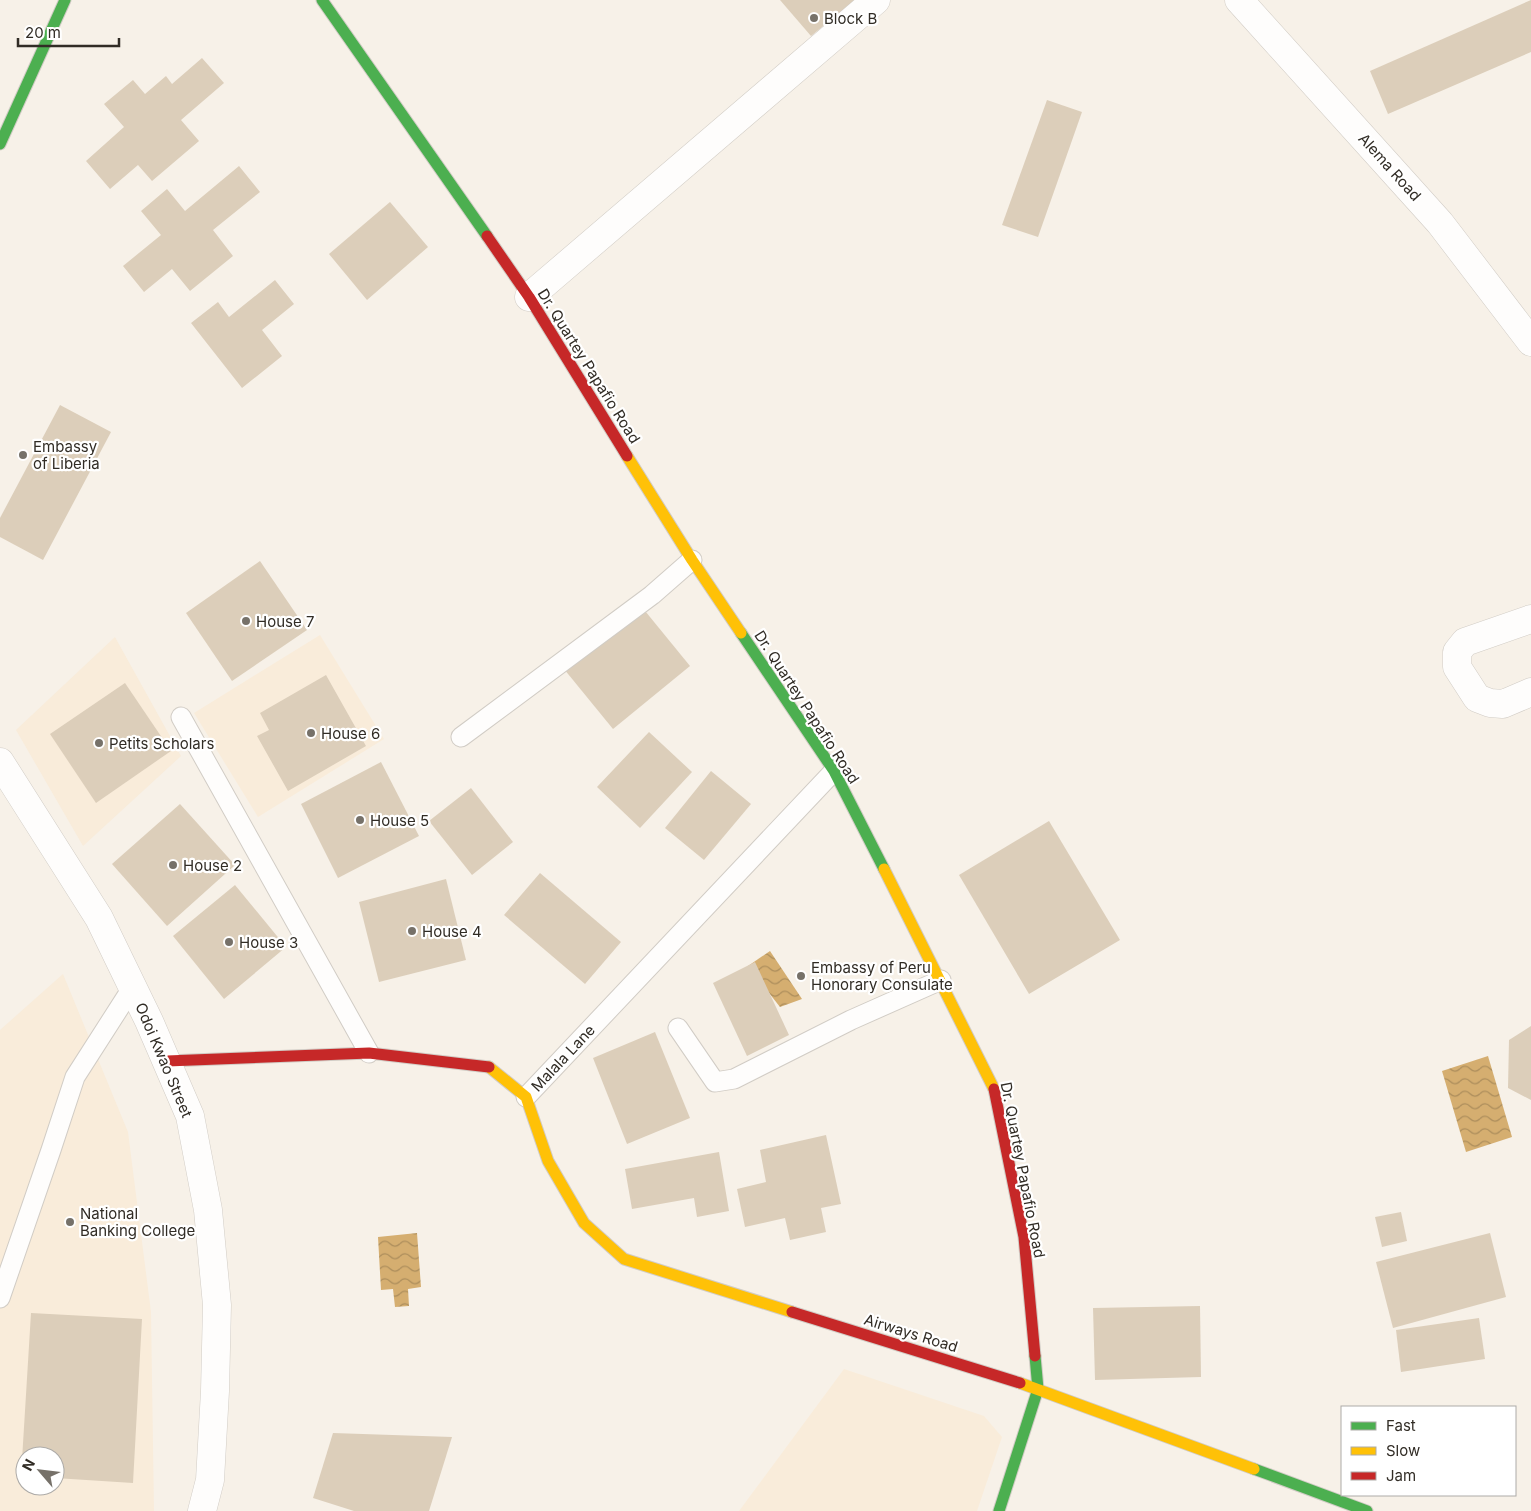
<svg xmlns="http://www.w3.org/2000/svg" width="1531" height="1511" viewBox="0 0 1531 1511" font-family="Inter,sans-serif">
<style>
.built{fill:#f9ecda;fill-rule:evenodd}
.water{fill:url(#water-waves)}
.building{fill:#dcceba}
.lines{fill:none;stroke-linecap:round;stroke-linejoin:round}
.lane-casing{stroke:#d1ccc5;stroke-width:21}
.street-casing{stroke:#d1ccc5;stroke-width:29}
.fast-casing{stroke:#d1ccc5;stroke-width:13}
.slow-casing{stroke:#d1ccc5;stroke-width:13}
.jam-casing{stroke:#d1ccc5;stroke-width:13}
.lane{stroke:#fefdfc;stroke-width:19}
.street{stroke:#fefdfc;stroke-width:28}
.fast{stroke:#4caf50;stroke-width:11}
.slow{stroke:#ffc107;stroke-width:11}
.jam{stroke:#c62828;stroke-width:11}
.poi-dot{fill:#767169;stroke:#fff;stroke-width:2}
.labels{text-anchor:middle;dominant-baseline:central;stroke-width:4.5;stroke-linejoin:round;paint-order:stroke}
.poi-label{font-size:15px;fill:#312c25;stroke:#fff;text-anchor:start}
.street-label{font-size:15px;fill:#312c25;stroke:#fff}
</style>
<defs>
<pattern id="water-waves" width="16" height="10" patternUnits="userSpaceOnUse" patternTransform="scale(1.25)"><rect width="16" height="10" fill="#d5ae70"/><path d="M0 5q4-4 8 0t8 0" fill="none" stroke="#ad8e5c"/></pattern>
</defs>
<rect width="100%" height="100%" fill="#f7f1e8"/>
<g class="built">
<polygon points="320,635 384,739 258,817 194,713"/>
<polygon points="115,637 181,756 83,846 16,730"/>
<path d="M63,974L128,1132L151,1312L154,1511H0V1030ZM25,1456H55V1486H25Z"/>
<polygon points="844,1369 984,1416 1002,1437 977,1511 739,1511"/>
</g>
<g class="water">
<polygon points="770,951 802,999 780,1007 748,966"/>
<polygon points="1488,1056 1512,1137 1466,1152 1442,1071"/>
<polygon points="417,1233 421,1287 408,1289 409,1306 395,1307 393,1289 381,1290 378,1237"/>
</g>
<g class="building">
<polygon points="780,0 855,0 811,36"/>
<polygon points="1531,0 1531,52 1388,114 1370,71"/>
<polygon points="202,58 224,83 181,120 199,141 152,181 138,165 110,189 86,161 124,127 104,104 133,80 145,94 166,76 172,84"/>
<polygon points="1047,100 1082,112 1038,237 1002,225"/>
<polygon points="239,166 260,192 213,230 233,256 190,291 172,269 144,292 123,266 161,235 141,211 167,189 185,211"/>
<polygon points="390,202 428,247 367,300 329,254"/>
<polygon points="275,280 294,304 262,330 282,356 242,388 191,323 218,302 229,317"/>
<polygon points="60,405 111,432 43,560 0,537 0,518"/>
<polygon points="260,561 307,630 232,681 186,613"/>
<polygon points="641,606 690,666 613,729 564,669"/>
<polygon points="326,675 366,746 288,791 257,736 269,730 260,713"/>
<polygon points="125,683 171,751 96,803 50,734"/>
<polygon points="649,732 692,772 640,828 597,787"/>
<polygon points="381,762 419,836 338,878 301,804"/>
<polygon points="711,771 751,804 704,860 665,828"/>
<polygon points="471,788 513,842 472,875 429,821"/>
<polygon points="180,804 235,865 167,926 112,864"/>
<polygon points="1049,821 1120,940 1029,994 959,875"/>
<polygon points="540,873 621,942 585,984 504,915"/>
<polygon points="446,879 466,960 379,982 359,902"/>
<polygon points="235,885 286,947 224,999 173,936"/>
<polygon points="755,962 789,1035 747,1056 713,983"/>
<polygon points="1531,1026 1531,1100 1508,1088 1509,1040"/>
<polygon points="655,1032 690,1118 627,1144 593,1058"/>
<polygon points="826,1135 841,1204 821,1208 826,1232 790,1240 785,1218 745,1227 737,1189 766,1182 760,1150"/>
<polygon points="719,1152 729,1211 697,1217 694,1198 632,1209 625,1169"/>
<polygon points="1401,1212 1407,1241 1382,1247 1375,1217"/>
<polygon points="1490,1233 1506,1297 1393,1328 1376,1262"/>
<polygon points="1200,1306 1201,1377 1095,1380 1093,1308"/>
<polygon points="31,1313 142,1319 133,1483 55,1478 55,1456 25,1456 25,1476 21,1476"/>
<polygon points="1479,1318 1485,1359 1401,1372 1396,1330"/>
<polygon points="333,1433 452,1437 429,1511 354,1511 313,1498"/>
</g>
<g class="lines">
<defs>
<g id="lane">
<polyline points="181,717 369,1053"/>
<polyline points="461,737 652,595 692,560"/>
<polyline points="678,1028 715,1082 734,1079 851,1020 941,980"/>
<polyline points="526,1097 834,771"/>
<polyline points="0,1298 51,1150 75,1077 132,988"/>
</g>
<g id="street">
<polyline points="1239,0 1440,223 1531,342"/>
<polyline points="529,297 876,0"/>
<polyline points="1531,619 1465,642 1457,652 1457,667 1477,698 1490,703 1503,704 1531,692"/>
<polyline points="0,762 99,918 149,1021 190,1116 208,1210 217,1305 215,1391 210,1480 202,1511"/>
</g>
<g id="fast">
<polyline points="322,0 487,236"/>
<polyline points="0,144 65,0"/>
<polyline points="741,633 834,771 884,869"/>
<polyline points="1254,1469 1367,1511"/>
<polyline points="999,1511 1038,1389 1035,1356"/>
</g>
<g id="slow">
<polyline points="627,456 692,560 741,633"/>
<polyline points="884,869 994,1089"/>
<polyline points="489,1067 526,1097 548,1161 584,1223 624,1259 792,1312"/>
<polyline points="1020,1383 1254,1469"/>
</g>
<g id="jam">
<polyline points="487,236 529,297 627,456"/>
<polyline points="167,1061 369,1053 489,1067"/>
<polyline points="994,1089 1024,1237 1035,1356"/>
<polyline points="792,1312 1020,1383"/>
</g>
</defs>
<use href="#lane" class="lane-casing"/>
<use href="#street" class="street-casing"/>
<use href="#fast" class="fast-casing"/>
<use href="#slow" class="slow-casing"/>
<use href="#jam" class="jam-casing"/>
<use href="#lane" class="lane"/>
<use href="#street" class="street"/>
<use href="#fast" class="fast"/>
<use href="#slow" class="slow"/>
<use href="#jam" class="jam"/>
</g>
<g class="poi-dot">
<circle cx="814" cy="18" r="5"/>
<circle cx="23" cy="455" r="5"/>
<circle cx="246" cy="621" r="5"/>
<circle cx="311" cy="733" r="5"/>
<circle cx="99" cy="743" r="5"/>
<circle cx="360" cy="820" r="5"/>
<circle cx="173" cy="865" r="5"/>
<circle cx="412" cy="931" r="5"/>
<circle cx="229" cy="942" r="5"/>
<circle cx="801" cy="976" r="5"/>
<circle cx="70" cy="1222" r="5"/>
</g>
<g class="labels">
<g class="poi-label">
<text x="824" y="18">Block B</text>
<text x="33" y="446">Embassy<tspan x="33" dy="17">of Liberia</tspan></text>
<text x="256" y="621">House 7</text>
<text x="321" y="733">House 6</text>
<text x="109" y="743">Petits Scholars</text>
<text x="370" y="820">House 5</text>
<text x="183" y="865">House 2</text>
<text x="422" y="931">House 4</text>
<text x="239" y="942">House 3</text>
<text x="811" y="967">Embassy of Peru<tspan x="811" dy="17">Honorary Consulate</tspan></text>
<text x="80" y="1213">National<tspan x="80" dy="17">Banking College</tspan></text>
</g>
<g class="street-label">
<text transform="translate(1390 167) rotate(48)">Alema Road</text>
<text transform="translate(589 366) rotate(58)">Dr. Quartey Papafio Road</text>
<text transform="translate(807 707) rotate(57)">Dr. Quartey Papafio Road</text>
<text transform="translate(563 1058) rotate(-47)">Malala Lane</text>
<text transform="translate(164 1060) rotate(67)">Odoi Kwao Street</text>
<text transform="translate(1023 1170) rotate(79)">Dr. Quartey Papafio Road</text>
<text transform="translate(911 1333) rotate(17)">Airways Road</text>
</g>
</g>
<rect x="1341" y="1406" width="175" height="90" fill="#ffffff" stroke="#adaba8"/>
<rect x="1351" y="1422" width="25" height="8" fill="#4caf50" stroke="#adaba8"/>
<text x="1386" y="1431" font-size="15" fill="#312c25">Fast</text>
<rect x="1351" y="1447" width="25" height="8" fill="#ffc107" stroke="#adaba8"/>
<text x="1386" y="1456" font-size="15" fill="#312c25">Slow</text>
<rect x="1351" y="1472" width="25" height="8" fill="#c62828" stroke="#adaba8"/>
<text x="1386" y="1481" font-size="15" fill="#312c25">Jam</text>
<g transform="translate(40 1471) rotate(298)"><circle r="24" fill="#ffffff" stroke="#adaba8"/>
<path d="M0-4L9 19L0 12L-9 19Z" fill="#767169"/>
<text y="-8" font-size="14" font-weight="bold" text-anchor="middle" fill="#312c25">N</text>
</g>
<path d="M18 38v8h101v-8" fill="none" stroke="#312c25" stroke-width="2.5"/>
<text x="25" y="38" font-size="15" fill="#312c25" stroke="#ffffff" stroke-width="4" paint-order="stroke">20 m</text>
</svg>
